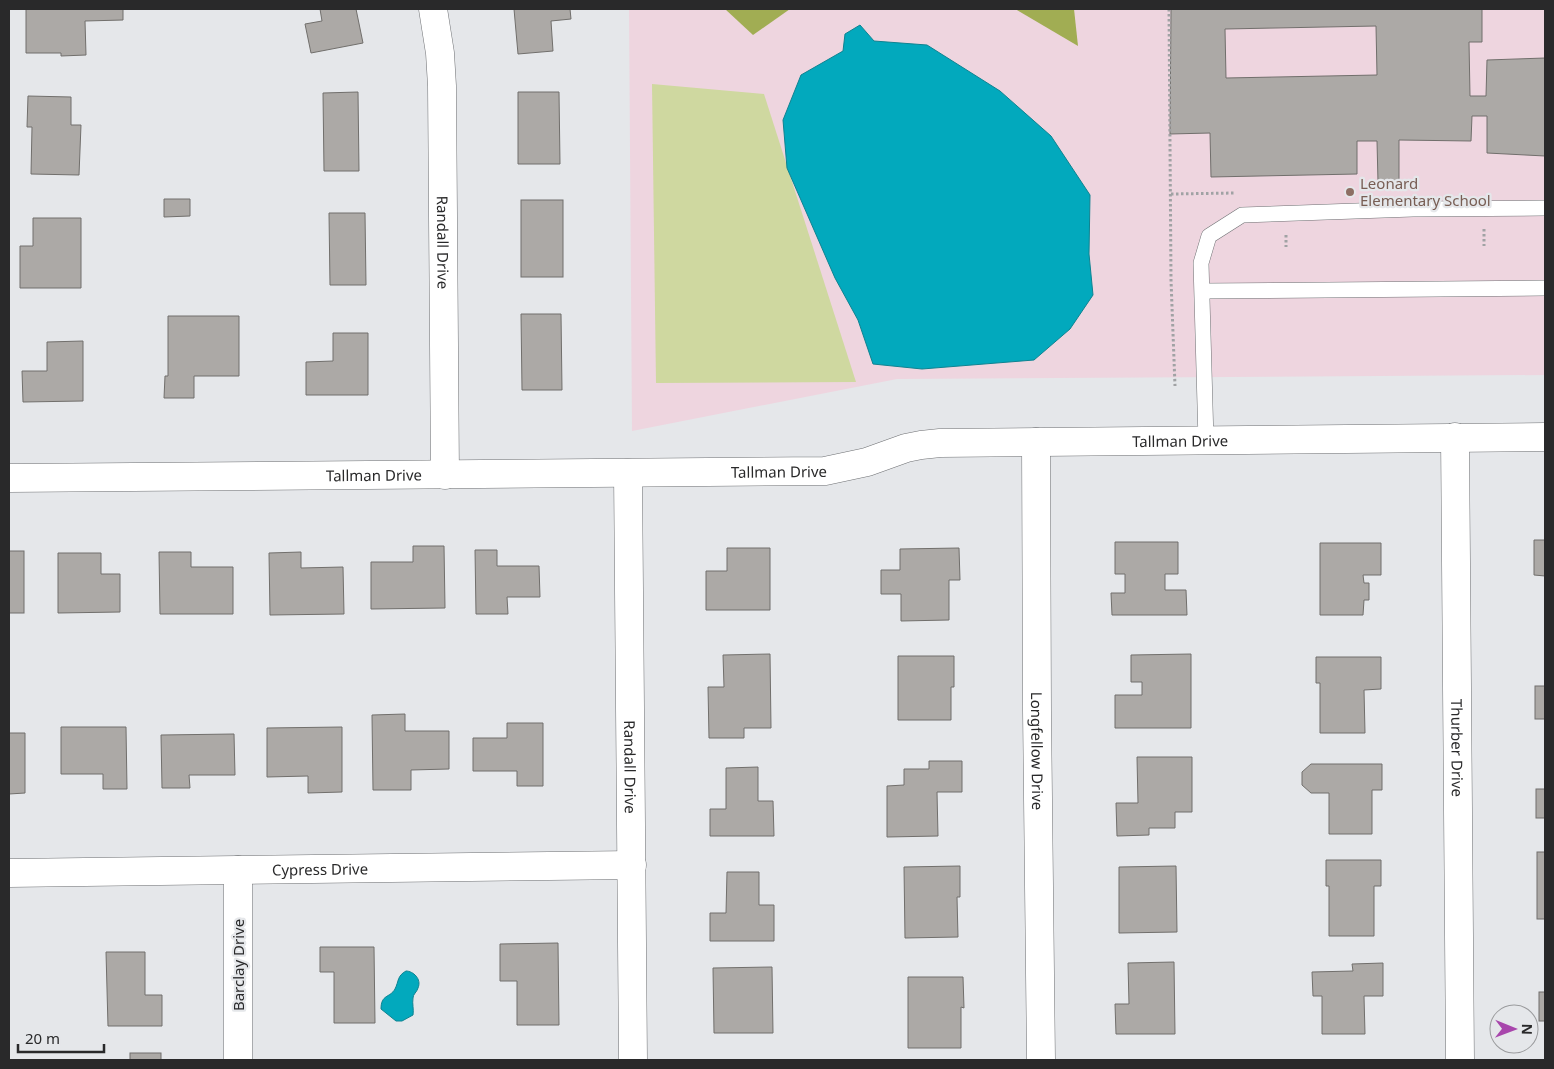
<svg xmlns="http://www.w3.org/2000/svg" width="1554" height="1069" viewBox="0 0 1554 1069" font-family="'Noto Sans',sans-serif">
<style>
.education{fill:#eed5df}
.green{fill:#cfd8a0}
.forest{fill:#a1ad53}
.water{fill:#02a9bd;stroke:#0e8391}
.building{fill:#aca9a6;stroke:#716f6c;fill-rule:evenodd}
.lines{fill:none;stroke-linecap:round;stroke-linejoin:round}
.lane-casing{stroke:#6e7073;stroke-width:16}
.street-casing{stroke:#6e7073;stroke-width:29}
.path{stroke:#a0a2a4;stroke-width:3;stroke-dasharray:2.5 2.5;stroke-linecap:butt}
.lane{stroke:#fff;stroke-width:15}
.street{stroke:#fff;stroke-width:28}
.education-dot{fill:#8d6e63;stroke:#e5e7ea;stroke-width:2}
.labels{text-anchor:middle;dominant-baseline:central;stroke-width:4.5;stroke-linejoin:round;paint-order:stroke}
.education-label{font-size:15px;fill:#785e54;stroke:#e5e7ea;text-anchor:start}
.street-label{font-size:15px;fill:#29292a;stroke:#e5e7ea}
</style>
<rect width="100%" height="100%" fill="#e5e7ea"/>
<polygon class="education" points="629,9 1545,9 1545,375 897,379 632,431"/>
<polygon class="green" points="652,84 764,94 856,382 656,383"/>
<g class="forest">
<polygon points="725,9 790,9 753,35"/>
<polygon points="1015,9 1074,9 1078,46"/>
</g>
<g class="water">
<polygon points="860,25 874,41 927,45 1000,91 1051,136 1090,195 1089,254 1093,295 1070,329 1034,360 922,369 873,364 858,320 835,278 787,168 783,120 801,75 843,51 845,34"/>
<path d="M406,971C413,971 422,979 418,988C417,992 413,994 413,998C412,1004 414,1009 413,1015L402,1021H396L381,1009C381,994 390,998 395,989C399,981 397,976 406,971Z"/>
</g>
<g class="building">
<polygon points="26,9 123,9 123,20 85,21 86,55 61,56 61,53 26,53"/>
<polygon points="320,9 356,9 363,43 311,53 305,24 322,21"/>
<polygon points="514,9 570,9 571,19 551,21 553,51 518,54"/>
<path d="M1171,9H1482V42H1469L1470,96H1486L1487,60L1545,58V156L1487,153V116H1472L1471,141L1399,140V181L1378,182L1377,141H1357V174L1211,177L1210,133L1170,134ZM1376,26L1377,75L1226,78L1225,29Z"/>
<polygon points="358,92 359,171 324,171 323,93"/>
<polygon points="518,92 559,92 560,164 518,164"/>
<polygon points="28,96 71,97 71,125 81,125 79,175 31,174 32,127 27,127"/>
<polygon points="164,199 190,199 190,216 164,217"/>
<rect x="521" y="200" width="42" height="77"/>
<polygon points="329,213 365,213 366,285 330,285"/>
<polygon points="33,218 81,218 81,288 20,288 20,246 33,246"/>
<polygon points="521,314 561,314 562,390 522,390"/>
<polygon points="168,316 239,316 239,376 194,376 194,398 164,398 165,376 168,376"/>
<polygon points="333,333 368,333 368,395 306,395 306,362 333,361"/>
<polygon points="83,341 83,401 23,402 22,371 47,371 47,342"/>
<polygon points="1534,540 1545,540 1545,576 1534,575"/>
<polygon points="1115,542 1178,542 1178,574 1165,574 1165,590 1186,590 1187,615 1112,615 1111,593 1125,593 1125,574 1115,574"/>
<polygon points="1320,543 1381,543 1381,575 1363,575 1364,583 1369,583 1369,600 1364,600 1363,615 1320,615"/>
<polygon points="413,546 444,546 445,608 371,609 371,562 413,562"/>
<polygon points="727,548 770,548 770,610 706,610 706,571 727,571"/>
<polygon points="959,548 960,580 949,580 949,620 901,621 901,594 881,594 881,570 900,570 900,549"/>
<polygon points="475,550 497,550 497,566 539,566 540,597 507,597 508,614 476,614"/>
<rect x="9" y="551" width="15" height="62"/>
<polygon points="159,552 191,552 191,567 233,567 233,614 160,614"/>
<polygon points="301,552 301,568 343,567 344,614 270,615 269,553"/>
<polygon points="58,553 101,553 101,574 120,574 120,612 58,613"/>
<polygon points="770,654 771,728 744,728 744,738 709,738 708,687 724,687 723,655"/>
<polygon points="1191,654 1191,728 1115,728 1115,695 1142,695 1142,682 1131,682 1131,655"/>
<polygon points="898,656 954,656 954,687 951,687 951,720 898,720"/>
<polygon points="1316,657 1381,657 1381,689 1364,690 1365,733 1320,733 1320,683 1316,683"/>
<rect x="1535" y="686" width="10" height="33"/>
<polygon points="405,714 405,731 449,731 449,769 411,770 411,790 373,790 372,715"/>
<polygon points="507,723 543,723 543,786 517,786 517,771 473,771 473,738 507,738"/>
<polygon points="61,727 126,727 127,789 103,789 103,774 61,774"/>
<polygon points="342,727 342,792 308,793 308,776 267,777 267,728"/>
<polygon points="9,733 25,733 25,793 9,794"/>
<polygon points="234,734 235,775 189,775 190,788 162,788 161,735"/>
<polygon points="1137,757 1192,757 1192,812 1175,812 1175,828 1149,828 1149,835 1117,836 1116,803 1138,803"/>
<polygon points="929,761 962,761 962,792 937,792 938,836 887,837 887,786 904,785 904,769 929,769"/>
<polygon points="1311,764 1382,764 1382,790 1372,790 1372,834 1329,834 1329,793 1311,793 1302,785 1302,772"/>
<polygon points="758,767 758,801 773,801 774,836 710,836 710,809 726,809 726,768"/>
<rect x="1536" y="789" width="9" height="29"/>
<rect x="1537" y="852" width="8" height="67"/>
<polygon points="1326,860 1381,860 1381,886 1374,886 1374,936 1329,936 1329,886 1326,886"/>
<polygon points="960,866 960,897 957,897 958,937 905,938 904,867"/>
<polygon points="1176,866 1177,932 1119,933 1119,867"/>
<polygon points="727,872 759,872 759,905 774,905 774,941 710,941 710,913 726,913"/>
<polygon points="558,943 559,1025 517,1025 517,981 500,981 500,944"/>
<polygon points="320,947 374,947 375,1023 334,1023 334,972 320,972"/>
<polygon points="106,952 145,952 145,995 162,995 162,1026 108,1026"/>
<polygon points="1174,962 1175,1034 1116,1034 1115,1004 1129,1004 1128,963"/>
<polygon points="1383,963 1383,996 1364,996 1365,1034 1322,1034 1322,996 1313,996 1312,972 1353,971 1352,964"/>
<polygon points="772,967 773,1033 714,1033 713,968"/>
<polygon points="908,977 963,977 964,1008 961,1007 961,1048 908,1048"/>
<rect x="1539" y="992" width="6" height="29"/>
<rect x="130" y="1053" width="31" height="7"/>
</g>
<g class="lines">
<defs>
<g id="lane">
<polyline points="1203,291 1545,288"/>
<polyline points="1206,441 1201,263 1209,236 1242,215 1413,209 1545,208"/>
</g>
<g id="street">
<path id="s1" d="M433,9L440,53L442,86L445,475"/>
<path id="s2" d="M1455,437L1460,1060"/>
<path id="s3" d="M1036,442L1037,711L1041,1060"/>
<path id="s4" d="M628,473L633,1060"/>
<path id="s5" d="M9,478L825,471L867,462L906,448L921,445L940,443L1545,437"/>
<path id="s6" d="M9,873L632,865"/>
<polyline points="238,1060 238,870"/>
</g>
</defs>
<use href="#lane" class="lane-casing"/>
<use href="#street" class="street-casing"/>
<g class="path">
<polyline points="1169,9 1171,280 1175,386"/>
<polyline points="1171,194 1235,193"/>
<polyline points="1484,229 1484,246"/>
<polyline points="1286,235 1286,247"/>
</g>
<use href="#lane" class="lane"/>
<use href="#street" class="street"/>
</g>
<circle class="education-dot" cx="1350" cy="192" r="5"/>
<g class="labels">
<g class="education-label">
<text x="1360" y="183">Leonard<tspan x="1360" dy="17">Elementary School</tspan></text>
</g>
<g class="street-label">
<text stroke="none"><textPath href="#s1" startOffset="234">Randall Drive</textPath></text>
<text stroke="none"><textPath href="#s5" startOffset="1175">Tallman Drive</textPath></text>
<text stroke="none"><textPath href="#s5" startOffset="770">Tallman Drive</textPath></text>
<text stroke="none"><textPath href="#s5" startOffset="365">Tallman Drive</textPath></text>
<text stroke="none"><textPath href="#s2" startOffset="311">Thurber Drive</textPath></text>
<text stroke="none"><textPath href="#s3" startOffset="309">Longfellow Drive</textPath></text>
<text stroke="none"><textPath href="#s4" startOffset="294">Randall Drive</textPath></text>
<text stroke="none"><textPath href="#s6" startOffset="311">Cypress Drive</textPath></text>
<text transform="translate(238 965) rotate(-90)">Barclay Drive</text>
</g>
</g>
<rect width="1554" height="1069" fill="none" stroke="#29292a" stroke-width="20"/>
<g transform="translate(1514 1029) rotate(91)"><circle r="24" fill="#e5e7ea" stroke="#9a9b9d"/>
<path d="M0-4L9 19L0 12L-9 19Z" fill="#a846ac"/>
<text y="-8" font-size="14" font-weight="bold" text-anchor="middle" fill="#29292a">N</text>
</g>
<path d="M18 1044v8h86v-8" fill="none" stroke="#29292a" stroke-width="2.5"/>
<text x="25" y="1044" font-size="15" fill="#29292a" stroke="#e5e7ea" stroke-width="4" paint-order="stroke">20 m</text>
</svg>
